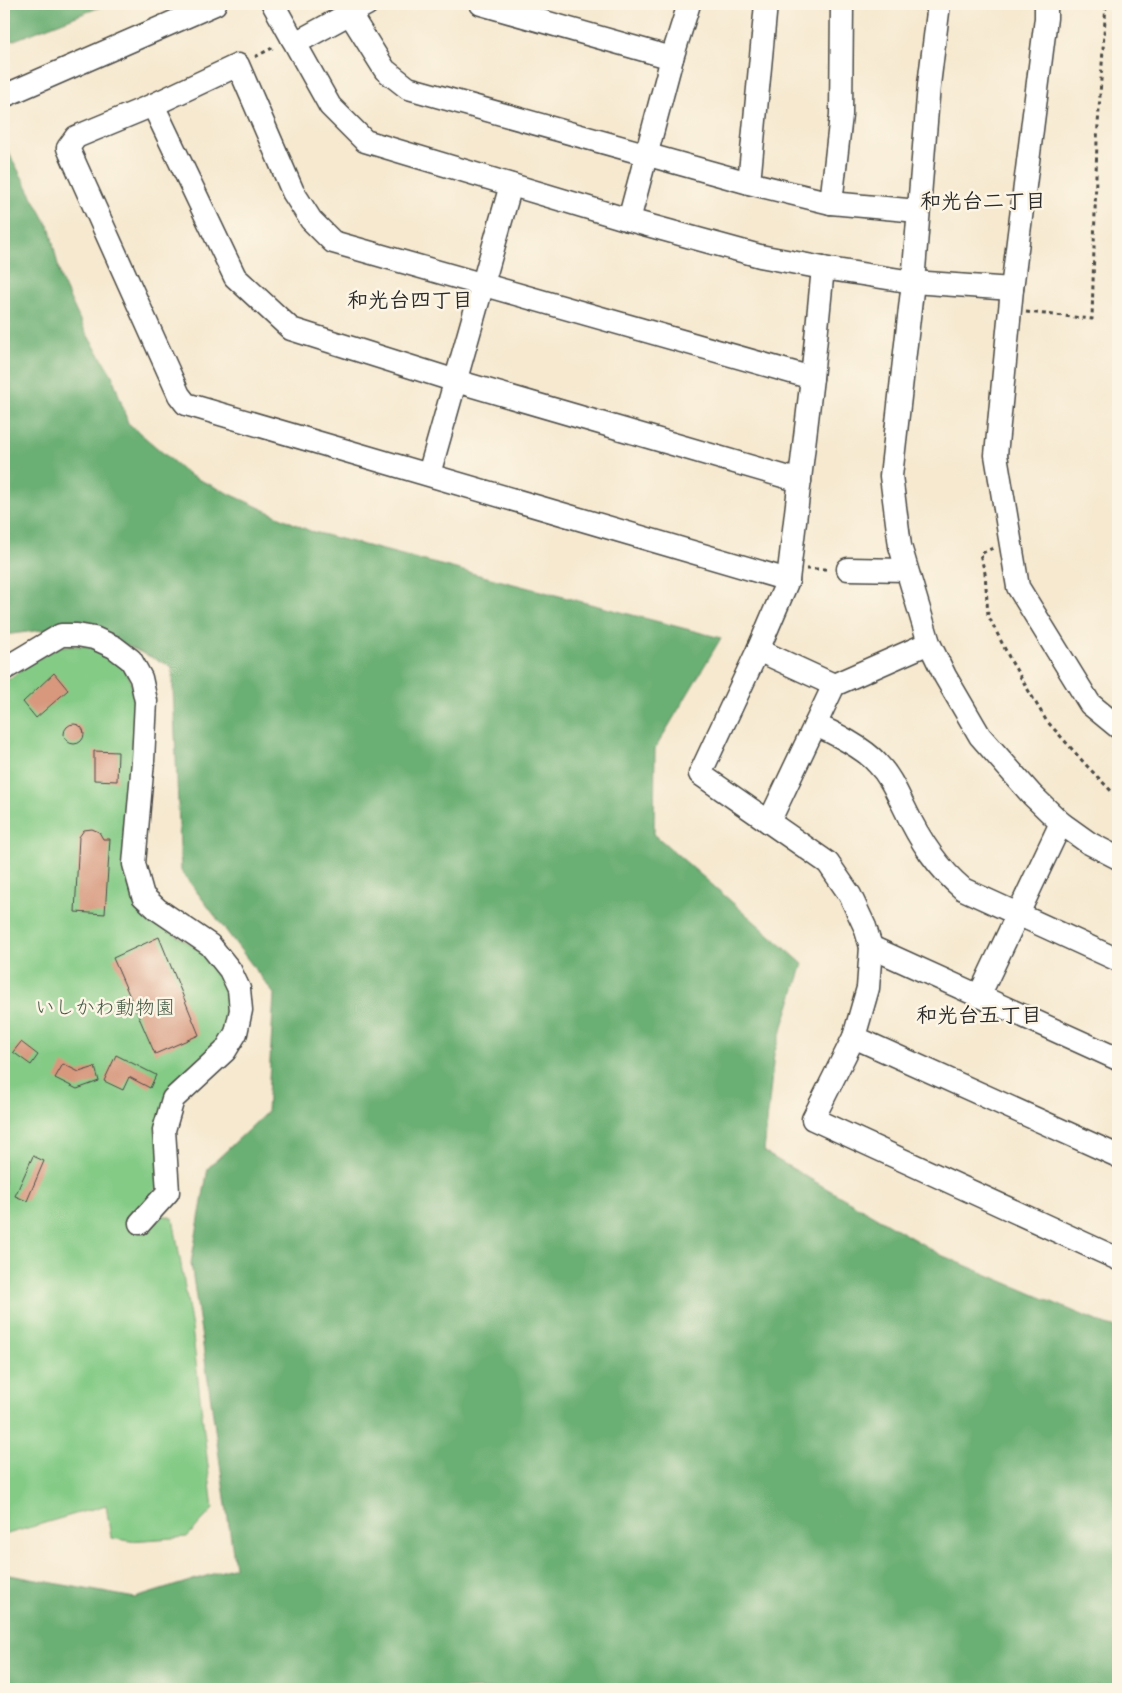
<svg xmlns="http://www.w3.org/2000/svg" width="1122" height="1693" viewBox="0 0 1122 1693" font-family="'Indie Flower','Klee One',sans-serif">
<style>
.green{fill:#84cb86;stroke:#587b58}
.forest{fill:#6baf73;stroke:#4b6d4f}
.building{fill:#d7987e}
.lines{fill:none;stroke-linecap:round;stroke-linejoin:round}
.minor-casing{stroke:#494844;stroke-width:25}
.path{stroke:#494844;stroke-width:3;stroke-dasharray:4 4;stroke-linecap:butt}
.minor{stroke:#fff;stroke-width:22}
.labels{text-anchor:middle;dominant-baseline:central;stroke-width:5;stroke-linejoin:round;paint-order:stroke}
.park-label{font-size:20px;fill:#465b46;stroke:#fcf5e5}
.neighbourhood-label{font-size:21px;font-weight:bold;fill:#2b2b2b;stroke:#fcf5e5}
</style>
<rect width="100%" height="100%" fill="#fcf5e5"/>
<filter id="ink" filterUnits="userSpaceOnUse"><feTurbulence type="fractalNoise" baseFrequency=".02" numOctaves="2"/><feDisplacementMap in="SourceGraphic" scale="10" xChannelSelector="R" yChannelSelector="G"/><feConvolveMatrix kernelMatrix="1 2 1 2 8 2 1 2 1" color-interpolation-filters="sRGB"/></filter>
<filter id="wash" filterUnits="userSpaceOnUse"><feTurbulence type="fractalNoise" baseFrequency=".0096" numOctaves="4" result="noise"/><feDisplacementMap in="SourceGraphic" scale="20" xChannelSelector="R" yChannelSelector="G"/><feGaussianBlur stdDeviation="1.12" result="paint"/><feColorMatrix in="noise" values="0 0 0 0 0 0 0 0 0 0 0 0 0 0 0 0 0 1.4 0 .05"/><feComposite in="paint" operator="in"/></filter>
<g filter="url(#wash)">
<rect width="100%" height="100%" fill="#f6e9d0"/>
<polygon class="green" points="61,646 86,646 116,657 130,679 137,708 133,896 165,928 206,954 222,970 233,1009 224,1037 166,1090 161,1181 142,1209 173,1218 192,1328 213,1509 187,1537 130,1541 111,1538 106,1505 4,1535 4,683 30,663"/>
<g class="forest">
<polygon points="4,4 108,4 4,44"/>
<polygon points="4,144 50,229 61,279 85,331 112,375 128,423 189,475 310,531 721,638 655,749 654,834 803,964 774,1054 764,1152 941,1255 1106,1325 1118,1328 1118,1685 1013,1689 4,1689 4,1574 135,1598 235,1567 191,1263 208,1168 267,1112 274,994 181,871 172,667 82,625 4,635"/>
</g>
<g id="blocks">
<g class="building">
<polygon points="54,673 68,690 36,718 23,702"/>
<circle cx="74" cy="734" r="10"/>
<polygon points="94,751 118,752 117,781 94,780"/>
<polygon points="92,829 99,832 103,839 110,839 105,914 75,912 79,837 84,830"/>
<polygon points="159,937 199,1035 155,1054 113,958"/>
<polygon points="21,1042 38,1055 31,1065 13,1052"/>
<polygon points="116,1055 156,1075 150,1088 129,1077 123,1090 104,1081"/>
<polygon points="63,1064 79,1072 95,1067 99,1081 77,1089 55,1078"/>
<polygon points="33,1156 44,1161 27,1201 15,1196"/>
</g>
</g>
</g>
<g filter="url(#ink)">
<use href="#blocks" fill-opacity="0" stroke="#494844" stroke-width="1"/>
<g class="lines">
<defs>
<g id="minor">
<polyline points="273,4 330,106 365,141 629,220 760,256 823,268 913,282 1012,289"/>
<polyline points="481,4 672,58"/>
<polyline points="766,4 749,183 831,203 918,211"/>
<polyline points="939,4 929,85 913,282 891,476 900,546 929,643 945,676 980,736 1032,795 1061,823 1089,843 1118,858"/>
<polyline points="1046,4 1046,18 1012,289 996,455 1018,587 1090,704 1118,727"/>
<polyline points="350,14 385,70 408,88 749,183"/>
<polyline points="292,38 301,40 367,4"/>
<polyline points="4,96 215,4"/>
<polyline points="153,105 235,277 291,329 456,381 800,481"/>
<polyline points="831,203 841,115 842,4"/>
<polyline points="629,220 672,58 689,4"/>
<polyline points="823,268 812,378 788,580 758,650 700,774 828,863 850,895 865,927 871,947 868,988 854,1037 813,1119 1118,1259"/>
<polyline points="429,474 511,185"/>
<polyline points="848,569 906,570"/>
<polyline points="788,580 186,404 179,395 68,148 76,137 153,105 238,65 293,192 311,220 333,242 812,378"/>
<polyline points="758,650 834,685"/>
<polyline points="4,669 61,635 77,635 94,638 114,647 131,660 141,678 146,701 143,761 134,864 143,896 157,909 210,945 230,970 239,989 241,1010 236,1033 225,1051 173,1099 164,1130 168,1192 140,1223"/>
<path d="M815,725C833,732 865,749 877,763C890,776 897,793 905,809C920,841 937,867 963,889L1118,960"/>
<polyline points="769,822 834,685 929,643"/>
<polyline points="871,947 1118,1059"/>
<polyline points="979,996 1061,823"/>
<polyline points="854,1037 1118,1156"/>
</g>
</defs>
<use href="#minor" class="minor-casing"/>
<g class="path">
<polyline points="255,57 276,46"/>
<polyline points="1118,248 1118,249"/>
<polyline points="1026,312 1092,319 1097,140 1106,4"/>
<polyline points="993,548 980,554 985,573 988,615 1011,661 1046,720 1087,766 1118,798"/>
<polyline points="806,569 830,569"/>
</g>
<use href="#minor" class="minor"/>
</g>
</g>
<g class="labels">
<g class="park-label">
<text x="105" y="1009">いしかわ動物園</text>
</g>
<g class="neighbourhood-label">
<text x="983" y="203">和光台二丁目</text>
<text x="410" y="302">和光台四丁目</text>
<text x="979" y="1017">和光台五丁目</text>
</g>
</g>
<rect width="1122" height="1693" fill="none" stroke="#fcf5e5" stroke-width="20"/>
</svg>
